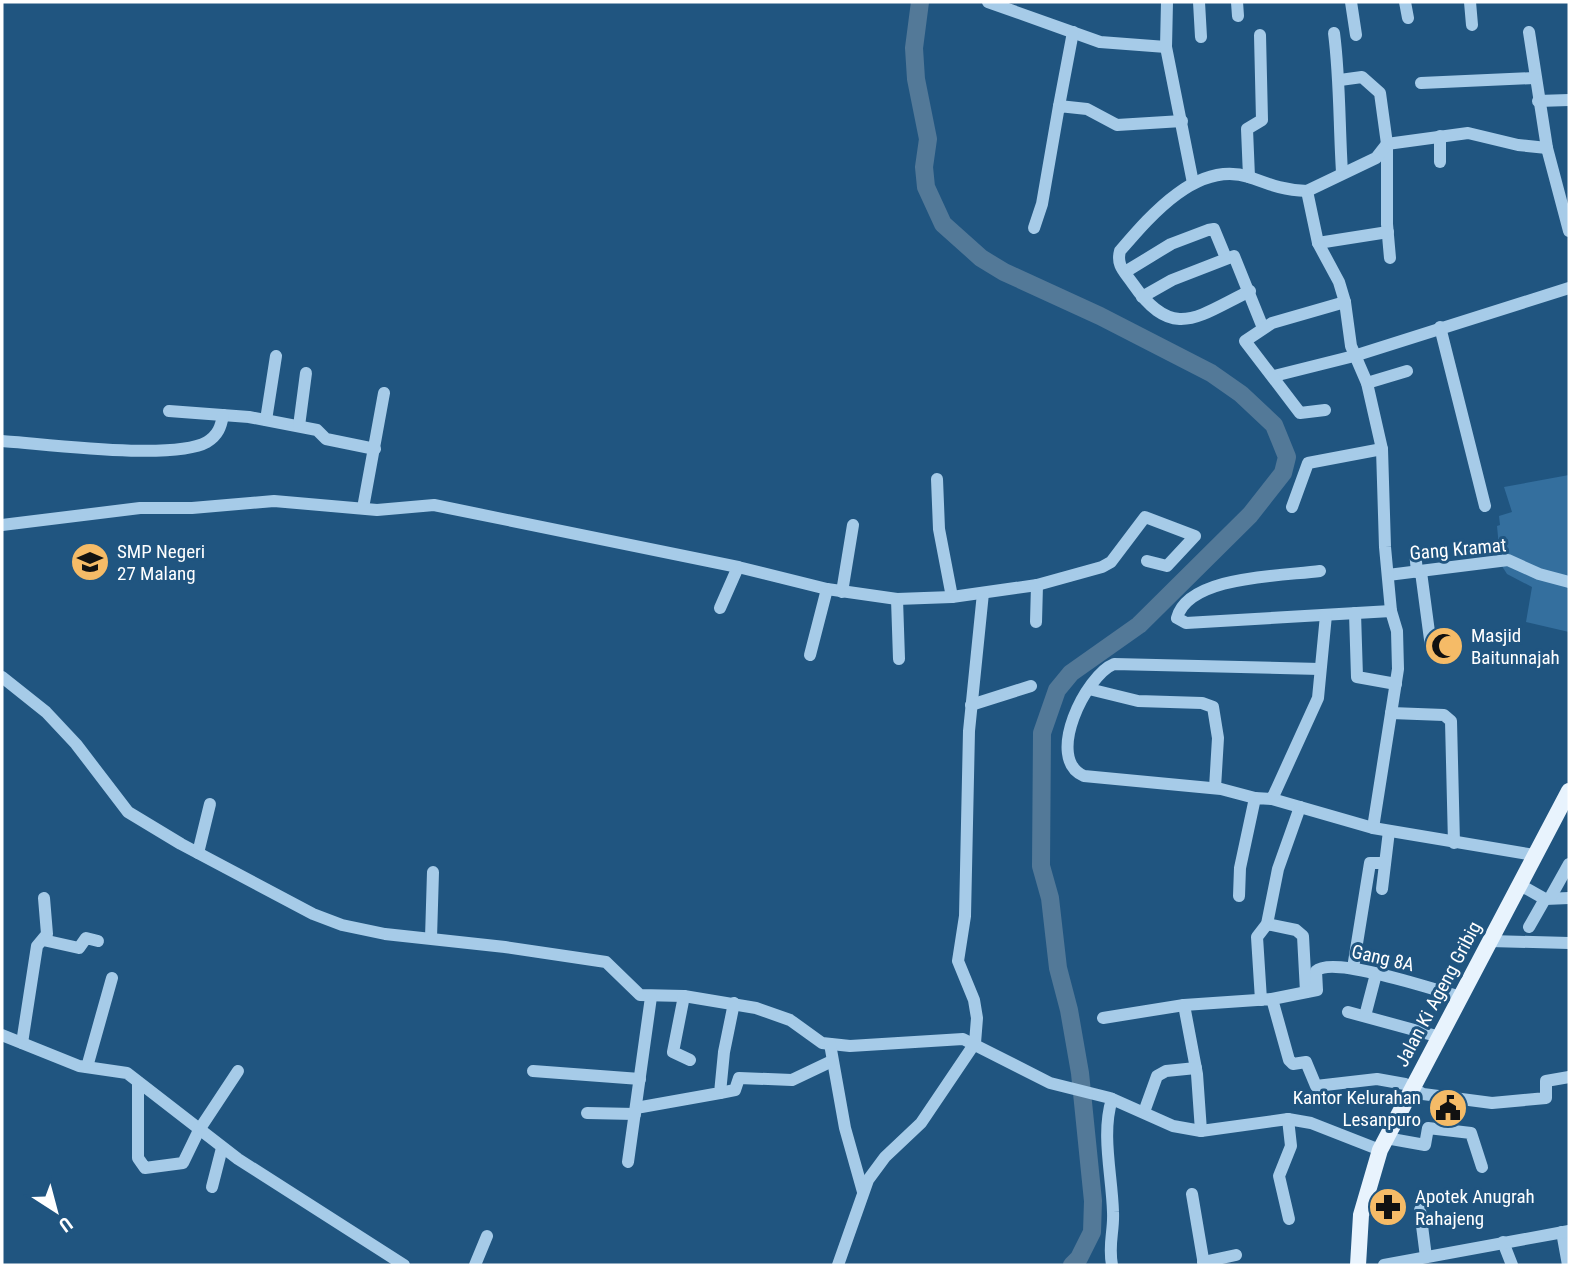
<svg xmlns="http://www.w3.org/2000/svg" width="1571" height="1267" viewBox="0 0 1571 1267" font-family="'Roboto Condensed',sans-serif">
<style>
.green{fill:#346f9e}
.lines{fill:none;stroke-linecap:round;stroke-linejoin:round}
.river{stroke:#537998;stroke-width:18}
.minor{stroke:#a6cbe8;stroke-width:12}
.major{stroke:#e8f3fd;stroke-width:16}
.labels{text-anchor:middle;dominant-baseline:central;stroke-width:6;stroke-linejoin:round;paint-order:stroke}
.street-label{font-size:19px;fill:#fff;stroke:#205580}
.poi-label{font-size:19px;fill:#fff;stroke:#205580;text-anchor:start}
</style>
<rect width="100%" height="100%" fill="#205580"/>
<g class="green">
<polygon points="1569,475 1569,580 1500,558 1497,526 1500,525 1499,516 1512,512 1504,487"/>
<polygon points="1500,563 1569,584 1569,632 1526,622 1532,587 1507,574"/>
</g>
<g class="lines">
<polyline class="river" points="920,2 914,48 916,79 928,139 924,167 926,187 943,224 981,258 1004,272 1100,316 1211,373 1241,394 1274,425 1287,457 1283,473 1250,515 1139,625 1071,673 1057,690 1042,733 1041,866 1050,898 1058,968 1069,1010 1080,1073 1093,1201 1092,1232 1079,1258 1072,1265"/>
<g class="minor">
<polyline points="988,2 1100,42 1166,47"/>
<polyline points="1167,2 1166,47 1193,183"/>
<polyline points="1199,2 1201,37"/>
<polyline points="1237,2 1238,16"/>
<polyline points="1351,2 1356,35"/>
<polyline points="1405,2 1408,18"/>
<polyline points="1470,2 1472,25"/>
<polyline points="1529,32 1547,148 1569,231"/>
<path d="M1334,33C1340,79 1339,125 1342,172"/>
<polyline points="1340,80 1362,77 1380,93 1387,144 1387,224 1390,258"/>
<polyline points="1421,83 1534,78"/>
<polyline points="1538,101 1569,100"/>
<polyline points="1059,106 1073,32"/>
<polyline points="1440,136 1440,162"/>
<polyline points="1249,177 1247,129 1262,120 1260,35"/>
<polyline points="1034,228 1042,204 1059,106 1087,109 1117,125 1182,121"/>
<polyline points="1318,243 1388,232"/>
<polyline points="1125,272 1171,244 1208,230 1214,229 1226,258"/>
<path d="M1250,291C1198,316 1173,342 1133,284C1125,272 1116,266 1120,251C1150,216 1197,160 1249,177C1271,185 1283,190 1307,191"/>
<polyline points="1142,297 1172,280 1234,256 1263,328"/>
<polyline points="1440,327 1485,506"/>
<polyline points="1274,376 1354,356 1569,288"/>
<polyline points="1367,383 1407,371"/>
<polyline points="1325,410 1300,413 1245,341 1272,323 1345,302"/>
<polyline points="169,411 249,417 317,430 326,439 375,449"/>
<polyline points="266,420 276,356"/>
<polyline points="299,426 306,373"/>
<path d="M2,441C46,444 173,461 207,442C218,435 221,427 223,415"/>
<polyline points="937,479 939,529 952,597"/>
<polyline points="1292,507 1308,463 1382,449"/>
<polyline points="363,508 384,393"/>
<polyline points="2,525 140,508 192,508 274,501 377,510 434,505 738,567 827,589 897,599 952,597 1037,585 1102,567 1111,562 1145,517 1195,536 1167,566 1147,561"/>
<polyline points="1415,551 1417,572"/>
<path d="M1320,571C1284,576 1188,575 1177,618L1186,623L1391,611"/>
<polyline points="1421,572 1431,647"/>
<polyline points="1388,575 1508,560 1539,574 1569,582"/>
<polyline points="842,592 853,525"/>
<polyline points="897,599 899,659"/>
<polyline points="720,608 738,567"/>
<polyline points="1355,613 1357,677 1396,684"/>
<polyline points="1036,622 1037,585"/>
<polyline points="810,655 827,589"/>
<polyline points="2,677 46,712 76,744 128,812 181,844 313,914 342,925 385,934 505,947 606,962 640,995 684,996 756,1008 790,1020 822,1043 850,1046 963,1039 1050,1083 1110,1098 1173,1126 1201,1131 1288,1119 1311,1123 1380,1150"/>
<polyline points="1089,689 1138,701 1202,703 1213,707 1218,738 1215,788"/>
<polyline points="971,705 1031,686"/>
<polyline points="1391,713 1444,715 1451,721 1454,843"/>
<path d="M1255,798L1221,789L1084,776C1044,759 1086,675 1114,664L1320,669"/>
<polyline points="1272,799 1373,828 1534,855"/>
<polyline points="1373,828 1398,669 1397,631 1391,611 1385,547 1382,449 1367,383 1351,346 1345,302 1339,282 1318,243 1307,191 1376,158 1387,144 1468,133 1518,145 1547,148"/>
<polyline points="198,853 210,804"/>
<polyline points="1520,885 1545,899 1569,898"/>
<polyline points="1382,889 1389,831"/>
<polyline points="1239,896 1240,868 1255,798 1272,799 1318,698 1326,615"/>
<polyline points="1550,898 1569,864"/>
<polyline points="1267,924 1296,930 1303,936 1306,992"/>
<polyline points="1529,927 1545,899"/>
<polyline points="431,938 433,872"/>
<polyline points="43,940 79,948 86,938 98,941"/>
<polyline points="1490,941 1569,943"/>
<polyline points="1353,968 1370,863 1385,863"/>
<polyline points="684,996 673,1052 690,1060"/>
<path d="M1272,999L1317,990L1316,971C1333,955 1435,990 1461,997"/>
<polyline points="1261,1000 1257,937 1267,924 1278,869 1300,807"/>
<polyline points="1184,1005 1197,1074 1201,1131"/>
<polyline points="1348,1012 1440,1037"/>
<polyline points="1365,1016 1376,974"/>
<polyline points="1103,1018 1184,1005 1272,999 1289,1060 1293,1064 1306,1062 1316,1086 1377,1079 1405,1084 1423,1094 1492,1103 1546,1098 1546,1081 1569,1077"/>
<polyline points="2,1035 79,1066 127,1073 238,1159 404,1265"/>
<polyline points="22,1043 37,946 47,934 44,898"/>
<polyline points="830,1044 845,1128 863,1192"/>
<polyline points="87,1067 112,978"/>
<polyline points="533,1071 640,1079"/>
<polyline points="138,1082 138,1158 145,1168 183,1163 199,1130 238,1071"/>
<polyline points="720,1093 735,1090 739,1078 792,1080 832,1061"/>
<path d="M1112,1099C1101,1134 1112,1175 1113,1212C1114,1232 1108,1244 1112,1265"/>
<polyline points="636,1108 720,1093 724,1052 734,1003"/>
<polyline points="1144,1112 1157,1076 1166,1071 1196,1068"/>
<polyline points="587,1113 635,1114"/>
<polyline points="1288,1119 1291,1146 1279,1176 1289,1219"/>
<polyline points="1386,1138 1425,1145 1428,1128 1471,1133 1482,1167"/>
<polyline points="628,1162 651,997"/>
<polyline points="212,1187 222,1148"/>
<polyline points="1192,1194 1204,1265"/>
<polyline points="1420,1210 1426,1257"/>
<polyline points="1562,1232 1568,1265"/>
<polyline points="1503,1242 1512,1265"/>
<polyline points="1203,1262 1236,1255"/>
<polyline points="475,1265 487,1236"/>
<polyline points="838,1265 868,1180 885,1157 921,1123 975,1043 977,1018 974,1000 958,961 965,916 969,731 983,593"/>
<polyline points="1384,1265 1569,1231"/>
</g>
<polyline class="major" points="1358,1265 1361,1215 1380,1150 1569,791"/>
</g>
<defs>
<symbol id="school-disc" viewBox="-11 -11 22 22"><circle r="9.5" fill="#f5bb67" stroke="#205580"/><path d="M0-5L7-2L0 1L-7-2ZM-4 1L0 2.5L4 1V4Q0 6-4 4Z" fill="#111"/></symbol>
<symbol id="mosque-disc" viewBox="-11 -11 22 22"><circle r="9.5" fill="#f5bb67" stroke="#205580"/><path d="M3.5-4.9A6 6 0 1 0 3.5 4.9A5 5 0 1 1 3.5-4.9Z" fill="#111"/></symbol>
<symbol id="civic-disc" viewBox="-11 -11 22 22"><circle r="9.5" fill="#f5bb67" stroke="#205580"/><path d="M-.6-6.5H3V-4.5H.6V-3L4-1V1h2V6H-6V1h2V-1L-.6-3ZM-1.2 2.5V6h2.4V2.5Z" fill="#111"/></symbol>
<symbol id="pharmacy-disc" viewBox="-11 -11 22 22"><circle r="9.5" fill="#f5bb67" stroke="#205580"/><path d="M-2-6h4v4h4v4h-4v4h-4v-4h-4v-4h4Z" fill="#111"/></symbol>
</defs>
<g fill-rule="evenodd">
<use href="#school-disc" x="68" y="540" width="44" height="44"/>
<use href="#mosque-disc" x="1422" y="624" width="44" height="44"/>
<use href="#civic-disc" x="1426" y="1086" width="44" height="44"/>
<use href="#pharmacy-disc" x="1366" y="1185" width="44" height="44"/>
</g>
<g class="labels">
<g class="street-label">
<text transform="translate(1458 549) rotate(-5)">Gang Kramat</text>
<text transform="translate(1383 958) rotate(13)">Gang 8A</text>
<text transform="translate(1438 994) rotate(-62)">Jalan Ki Ageng Gribig</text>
</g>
<g class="poi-label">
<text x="117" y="551">SMP Negeri<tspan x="117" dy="22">27 Malang</tspan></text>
<text x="1471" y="635">Masjid<tspan x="1471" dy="22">Baitunnajah</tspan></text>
<text x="1421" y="1097" text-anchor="end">Kantor Kelurahan<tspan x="1421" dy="22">Lesanpuro</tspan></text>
<text x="1415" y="1196">Apotek Anugrah<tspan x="1415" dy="22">Rahajeng</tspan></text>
</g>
</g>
<rect width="1571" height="1267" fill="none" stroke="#ffffff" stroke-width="7"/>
<g transform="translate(56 1211) rotate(144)" stroke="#205580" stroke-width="5" paint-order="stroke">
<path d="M0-5L12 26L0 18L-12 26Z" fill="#ffffff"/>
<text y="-10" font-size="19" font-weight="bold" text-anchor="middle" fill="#ffffff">U</text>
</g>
</svg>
